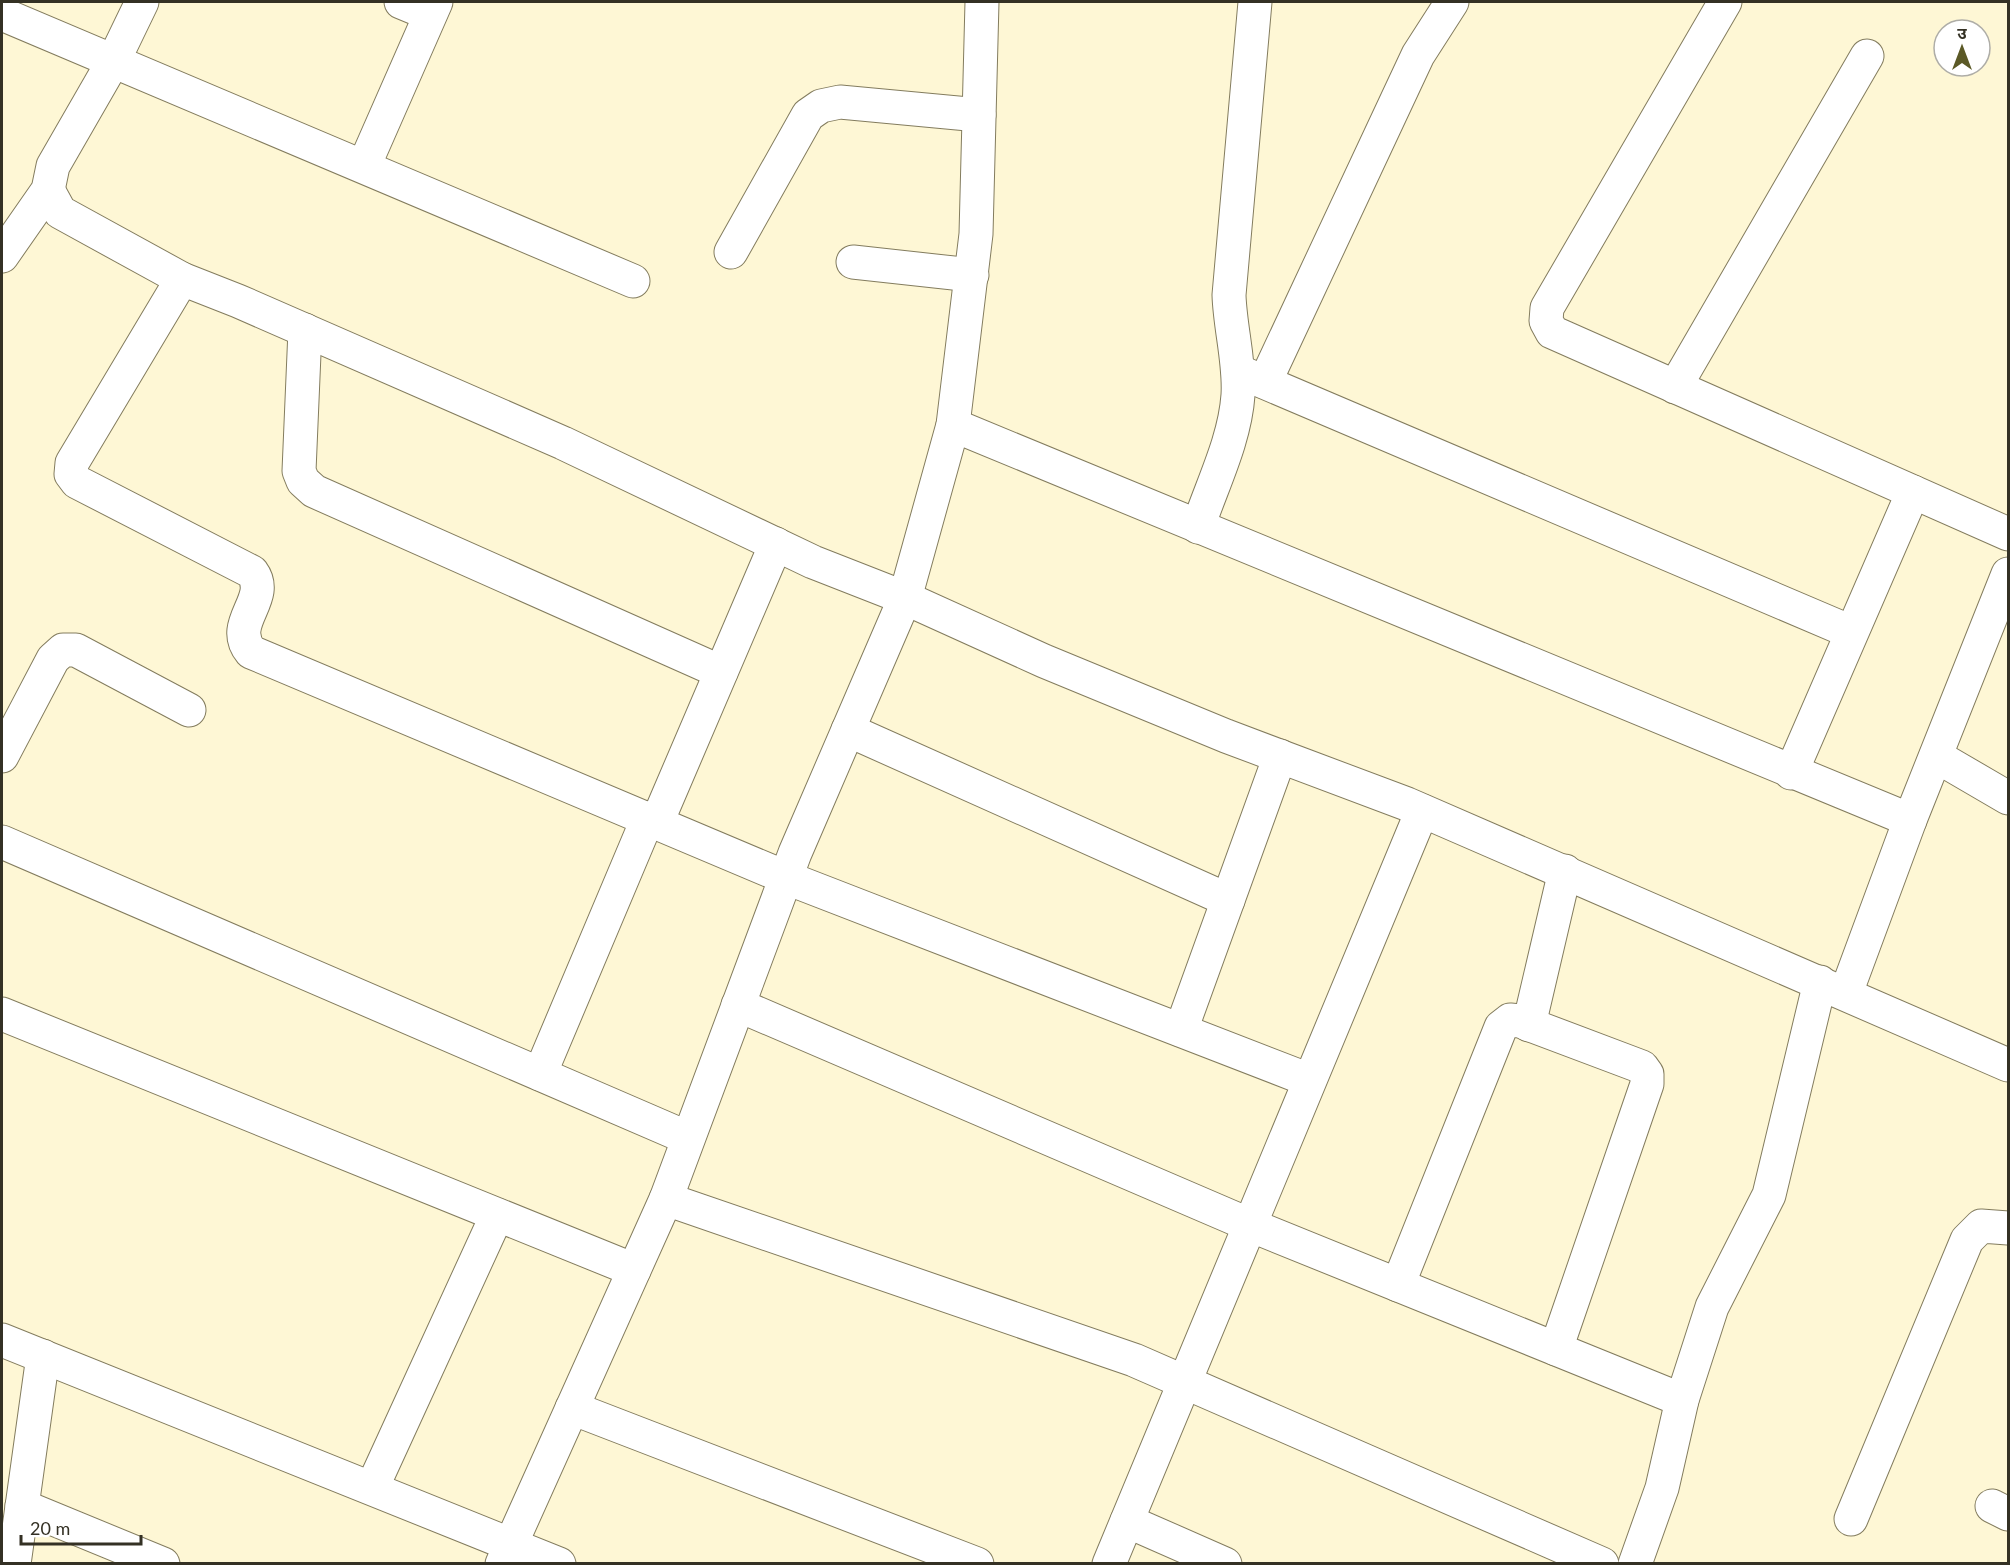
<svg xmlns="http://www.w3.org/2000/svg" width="2010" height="1565" viewBox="0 0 2010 1565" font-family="Lato,'Noto Sans Devanagari',sans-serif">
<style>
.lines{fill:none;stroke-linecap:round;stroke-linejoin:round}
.minor-casing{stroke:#837c5e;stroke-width:35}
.minor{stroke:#fff;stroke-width:33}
</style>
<rect width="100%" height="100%" fill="#fef7d5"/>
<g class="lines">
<defs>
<g id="minor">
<polyline points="401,2 430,14"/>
<polyline points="1725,2 1547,308 1546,321 1552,332 2008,534"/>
<polyline points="2,14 633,281"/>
<polyline points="364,166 436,2"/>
<polyline points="48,190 60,212 182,279 238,301 563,443 813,562 905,598 1044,661 1226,736 1407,804 2008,1065"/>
<polyline points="731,252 808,115 821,106 840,102 979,115"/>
<polyline points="2,256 48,190 53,166 114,60 142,2"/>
<polyline points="853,262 972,275"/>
<path d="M182,279L72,463L71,474L77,482L252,572C272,599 227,623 251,652L787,878L1309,1080"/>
<polyline points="305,330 299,471 303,481 314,491 721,672"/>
<polyline points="1238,371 1851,632"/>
<polyline points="1265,382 1418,55 1452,2"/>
<polyline points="1675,387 1867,56"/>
<polyline points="953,425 1910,820"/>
<path d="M1198,527C1212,485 1235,440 1238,395C1240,362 1230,328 1229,295L1255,2"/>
<polyline points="848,730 1228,900"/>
<polyline points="2,756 53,659 63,650 76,650 189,710"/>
<polyline points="1936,756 2008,798"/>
<polyline points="1791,773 1913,492"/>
<polyline points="657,822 776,544"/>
<polyline points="2,842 688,1138"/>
<polyline points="1846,993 1910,820 2008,574"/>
<polyline points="738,1005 1250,1225 1682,1400"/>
<polyline points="2,1014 634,1270"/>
<polyline points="1529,1025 1565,871"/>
<polyline points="1181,1030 1280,756"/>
<polyline points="540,1074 648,818"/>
<polyline points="666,1199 795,853 905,598 953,425 976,234 982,2"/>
<polyline points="1398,1285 1501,1027 1510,1020 1520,1021 1642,1067 1647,1074 1647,1084 1556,1349"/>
<polyline points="2,1340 559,1564"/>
<polyline points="572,1408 977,1564"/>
<polyline points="372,1488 497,1215"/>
<polyline points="22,1506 163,1564"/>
<polyline points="1992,1506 2008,1514"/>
<polyline points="1851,1519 1967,1240 1981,1226 2008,1228"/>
<polyline points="1127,1521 1225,1564"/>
<polyline points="14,1564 43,1356"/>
<polyline points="502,1564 666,1199 1134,1360 1602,1564"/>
<polyline points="1109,1564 1422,811"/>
<polyline points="1635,1564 1662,1488 1682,1400 1712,1307 1769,1195 1820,982"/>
</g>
</defs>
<use href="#minor" class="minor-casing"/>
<use href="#minor" class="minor"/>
</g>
<rect width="2010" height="1565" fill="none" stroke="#343124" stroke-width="6"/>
<g transform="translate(1962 48)"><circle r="28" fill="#ffffff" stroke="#aeada7" stroke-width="1.5"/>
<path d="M0-4.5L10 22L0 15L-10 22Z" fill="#5b5926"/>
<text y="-9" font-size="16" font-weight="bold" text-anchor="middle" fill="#343124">उ</text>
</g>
<path d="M21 1535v9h120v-9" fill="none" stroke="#343124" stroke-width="3"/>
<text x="30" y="1535" font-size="18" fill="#343124" stroke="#ffffff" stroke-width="4.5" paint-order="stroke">20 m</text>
</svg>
